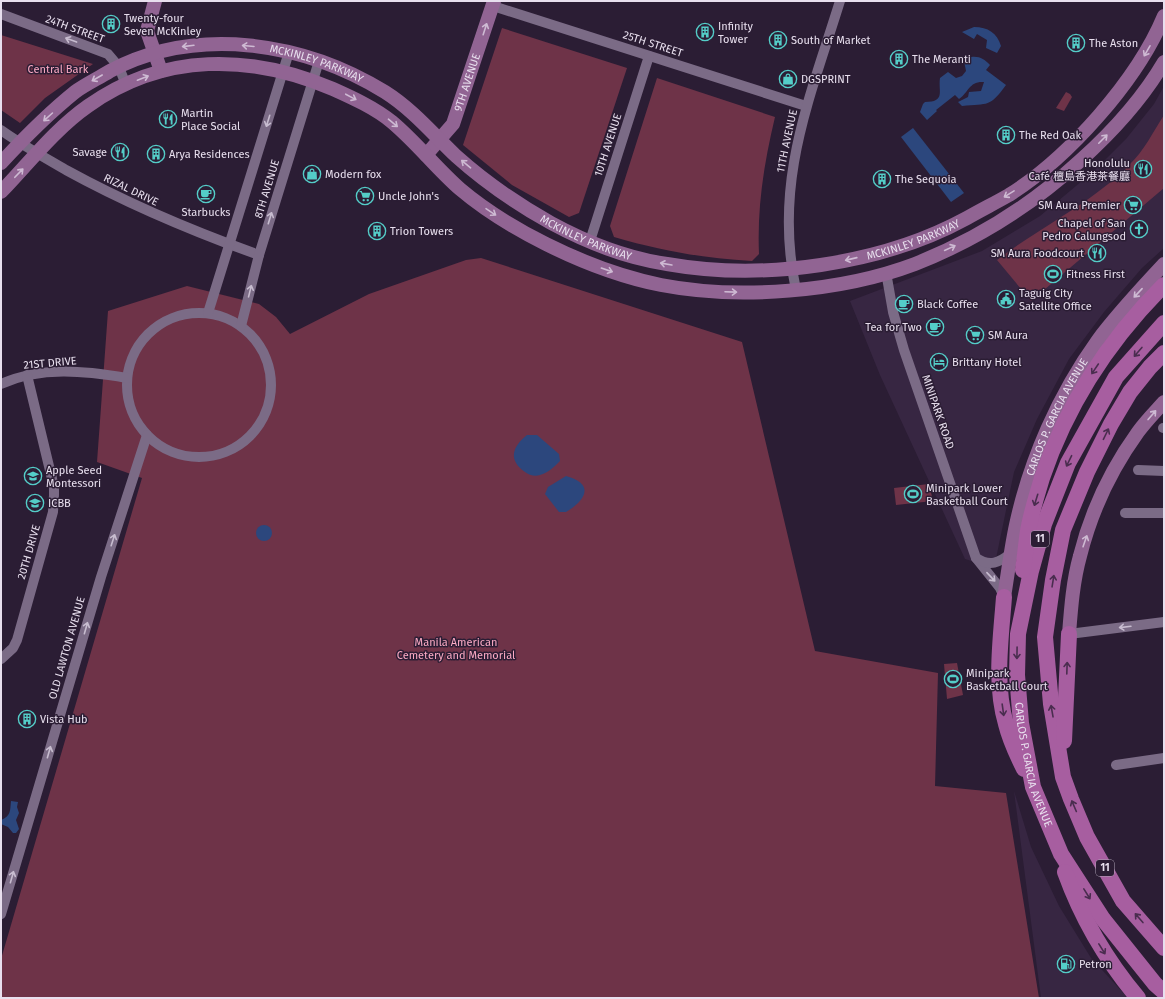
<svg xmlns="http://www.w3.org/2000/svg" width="1165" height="999" viewBox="0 0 1165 999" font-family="'Fira Sans','Noto Sans SC',sans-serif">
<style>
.built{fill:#372642}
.green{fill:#6e3348}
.water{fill:#2c477d}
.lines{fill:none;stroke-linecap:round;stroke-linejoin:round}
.street{stroke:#7b6b86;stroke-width:10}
.secondary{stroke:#916493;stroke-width:14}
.primary{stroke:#a75ea0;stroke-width:16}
.oneway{stroke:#cebad3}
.oneway2{stroke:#c7bccf}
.oneway3{stroke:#4a2d4f}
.labels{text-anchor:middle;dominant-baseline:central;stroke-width:3;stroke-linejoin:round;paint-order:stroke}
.shield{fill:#2b1d34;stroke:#afa5b6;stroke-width:1}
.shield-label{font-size:10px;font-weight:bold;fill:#e8dfee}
.poi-label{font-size:11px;fill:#e8dfee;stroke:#2b1d34;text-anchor:start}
.street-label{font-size:11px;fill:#e8dfee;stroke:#2b1d34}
.park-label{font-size:11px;fill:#fcaac4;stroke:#2b1d34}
</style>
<rect width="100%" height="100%" fill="#2b1d34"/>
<g class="built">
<polygon points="1164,86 1164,248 1142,268 1104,312 1069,359 1037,419 1014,472 994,568 965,559 880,375 850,301 982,251 1040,216 1094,171 1126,139 1154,104"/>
<polygon points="1014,791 1031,847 1059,906 1091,958 1128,998 1041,998"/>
</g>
<g class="green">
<polygon points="502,28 627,68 579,213 569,217 512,185 463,145"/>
<polygon points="1,35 93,64 45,98 20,123 1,110"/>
<path d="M657,78L775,117C764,163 757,207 759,254L752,261C702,258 662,251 614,237L610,226Z"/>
<polygon points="1066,92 1070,94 1072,97 1064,111 1056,108"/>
<path d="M1164,115V188L1031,301L997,260C1040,227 1091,204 1129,165C1144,151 1153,132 1164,115Z"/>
<polygon points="481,258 742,342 815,651 938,673 935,786 1006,793 1039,998 1,998 1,959 142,478 97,462 108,311 187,286 259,304 276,317 290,334 369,294 466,260"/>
<polygon points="929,484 933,501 896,505 894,488"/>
<polygon points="957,663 963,695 947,699 944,664"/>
</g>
<g class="water">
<path d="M974,27C988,27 997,33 1001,46L997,53L986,48L987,40L977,34L974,39L962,32Z"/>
<path d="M971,57C980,56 984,59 990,65L986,70L1006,85C989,108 989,103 962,106L958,102L968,97L969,92L981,91L984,82C969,81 969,92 959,99L955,95L936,110L937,111L927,120L920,112L923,104L925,102C946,102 938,91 940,78L948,72L956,78L962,76L966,71L964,61Z"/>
<polygon points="913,128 964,193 951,202 901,137"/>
<path d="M527,435H537L559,454L560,461C554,467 548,473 540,475C535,477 529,475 525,472C508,460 512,447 527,435Z"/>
<path d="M566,476C595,484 586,500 566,512H559L545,494L548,487Z"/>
<circle cx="264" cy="533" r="8"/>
<path d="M11,801L18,802L17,807L19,813L16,820L19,829L16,833H13L8,827L1,824V820C11,816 10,811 11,801Z"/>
</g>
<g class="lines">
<g class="street">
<polyline points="493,6 806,106"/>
<polyline points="1,14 108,54 119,67 126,85"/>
<path d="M1,130C22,145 44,157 66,170C128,204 192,231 259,255"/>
<polyline points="590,241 649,56"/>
<polyline points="886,272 893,312 904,350 976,558 1000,588 1004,597"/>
<path d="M796,290C773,183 809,101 840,1"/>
<circle cx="199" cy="385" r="72"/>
<polyline points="208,313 289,52"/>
<polyline points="241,326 259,255 319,61"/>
<path d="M1,384C41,366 85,371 127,378"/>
<polyline points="1163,428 1164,428"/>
<polyline points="1138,470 1164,471"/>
<polyline points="1125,513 1164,513"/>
<path d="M976,558C990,567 999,563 1011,553"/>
<polyline points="1069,634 1164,622"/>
<polyline points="1,659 13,648 17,640 53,512 54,495 54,487 27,375"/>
<polyline points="1116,765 1164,758"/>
<polyline points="1,914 101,577 147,435"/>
</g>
<g class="secondary">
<polyline points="155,1 147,31 161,71"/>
<path id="s1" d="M426,155L453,124L494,1"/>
<path id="s2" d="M1,163C24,138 49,113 75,92C86,84 99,78 110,71C197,25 304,42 385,92C412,109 433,134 456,156C485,182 517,204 551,223C586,242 627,258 667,264C763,281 881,265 967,218C981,210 995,203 1009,195C1068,158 1137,81 1164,16"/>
<path d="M1,192C29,163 55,129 88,106C164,52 251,54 333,89C353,98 375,108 392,122C417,143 436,168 460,189C486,211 516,229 546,244C582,262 621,277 661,285C738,300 841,292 915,264C976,240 1033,204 1081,160C1112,132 1143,98 1164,62"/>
<path id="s3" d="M1004,597C1008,573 1011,548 1016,525C1030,460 1059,394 1098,340C1118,313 1141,289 1164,264"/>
<path d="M1069,634C1071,608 1073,581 1080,556C1091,512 1112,468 1138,432C1146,421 1155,412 1164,402"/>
</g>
<g class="primary">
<path id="s4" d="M1164,323L1116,377L1068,463L1044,524L1031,571L1018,634L1017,675L1021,723L1033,787L1061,854L1103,919L1155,984L1164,992"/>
<polyline points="1164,353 1150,367 1130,392 1111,424 1087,472 1063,530 1053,580 1045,637 1051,704 1063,777 1071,799 1087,837 1123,901 1164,948"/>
<path d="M1023,570C1025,557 1026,544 1028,531C1031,513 1037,495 1042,478C1067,404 1109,340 1164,285"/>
<path d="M1004,597C1001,638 994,684 1006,724C1010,740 1017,755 1024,769"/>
<polyline points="1064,741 1069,634"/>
<path d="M1065,872C1082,919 1106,960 1138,998"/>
</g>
</g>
<defs><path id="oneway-shaft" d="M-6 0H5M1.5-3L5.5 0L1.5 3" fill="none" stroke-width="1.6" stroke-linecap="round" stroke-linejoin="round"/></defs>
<g class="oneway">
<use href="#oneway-shaft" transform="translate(485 29) rotate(-72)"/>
<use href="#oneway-shaft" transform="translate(188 46) rotate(173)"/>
<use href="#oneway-shaft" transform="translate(248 46) rotate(-175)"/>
<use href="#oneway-shaft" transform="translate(1147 51) rotate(120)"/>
<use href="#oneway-shaft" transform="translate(97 78) rotate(150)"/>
<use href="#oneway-shaft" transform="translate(143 78) rotate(-21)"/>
<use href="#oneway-shaft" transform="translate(351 97) rotate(28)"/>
<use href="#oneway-shaft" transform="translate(48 117) rotate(138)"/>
<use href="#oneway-shaft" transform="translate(393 123) rotate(40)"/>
<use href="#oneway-shaft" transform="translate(1103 139) rotate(-45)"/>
<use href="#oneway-shaft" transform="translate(466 164) rotate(-140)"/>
<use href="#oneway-shaft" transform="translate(19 173) rotate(-46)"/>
<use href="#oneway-shaft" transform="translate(1009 194) rotate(148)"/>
<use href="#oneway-shaft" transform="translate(491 212) rotate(34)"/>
<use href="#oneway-shaft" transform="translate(950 248) rotate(-25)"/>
<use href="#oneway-shaft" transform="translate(851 259) rotate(167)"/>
<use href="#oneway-shaft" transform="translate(666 264) rotate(-170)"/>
<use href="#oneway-shaft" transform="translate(607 270) rotate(19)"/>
<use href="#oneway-shaft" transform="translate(731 292) rotate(2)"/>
<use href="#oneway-shaft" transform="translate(1138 293) rotate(133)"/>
<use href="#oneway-shaft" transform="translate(1152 415) rotate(-49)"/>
<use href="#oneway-shaft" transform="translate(1085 541) rotate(-71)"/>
</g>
<g class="oneway2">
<use href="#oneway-shaft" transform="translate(71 40) rotate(-160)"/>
<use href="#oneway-shaft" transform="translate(268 121) rotate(107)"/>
<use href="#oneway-shaft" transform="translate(270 218) rotate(-73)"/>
<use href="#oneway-shaft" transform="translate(250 291) rotate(-76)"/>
<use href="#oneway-shaft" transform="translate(113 540) rotate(-72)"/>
<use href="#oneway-shaft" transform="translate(991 577) rotate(47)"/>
<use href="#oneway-shaft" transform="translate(1125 627) rotate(173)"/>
<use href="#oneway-shaft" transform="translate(86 628) rotate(-74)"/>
<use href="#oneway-shaft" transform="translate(49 752) rotate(-74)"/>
<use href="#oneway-shaft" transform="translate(12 877) rotate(-74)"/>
</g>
<g class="oneway3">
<use href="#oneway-shaft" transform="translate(1138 352) rotate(131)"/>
<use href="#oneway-shaft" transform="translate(1095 369) rotate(124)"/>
<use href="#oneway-shaft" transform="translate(1106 434) rotate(-64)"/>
<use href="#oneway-shaft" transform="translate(1069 461) rotate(116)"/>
<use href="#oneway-shaft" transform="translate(1036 500) rotate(107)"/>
<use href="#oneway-shaft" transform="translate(1053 581) rotate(-81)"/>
<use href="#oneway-shaft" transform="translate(1017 653) rotate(91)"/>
<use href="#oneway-shaft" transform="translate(1067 668) rotate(-88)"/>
<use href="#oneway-shaft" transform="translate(1003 710) rotate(82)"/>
<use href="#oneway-shaft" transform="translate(1052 711) rotate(-100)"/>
<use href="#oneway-shaft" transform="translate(1074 806) rotate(-113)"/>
<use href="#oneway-shaft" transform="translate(1087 894) rotate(58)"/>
<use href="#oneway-shaft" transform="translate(1139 918) rotate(-131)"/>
<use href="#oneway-shaft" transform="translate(1102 949) rotate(58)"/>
</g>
<defs>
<symbol id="building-ring" viewBox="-11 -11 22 22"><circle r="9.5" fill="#2b1d34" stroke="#54cdc8" stroke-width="1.5"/><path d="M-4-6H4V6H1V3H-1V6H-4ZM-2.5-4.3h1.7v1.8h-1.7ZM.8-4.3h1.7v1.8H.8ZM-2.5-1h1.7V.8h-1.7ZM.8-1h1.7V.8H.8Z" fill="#54cdc8"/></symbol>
<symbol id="shop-ring" viewBox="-11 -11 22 22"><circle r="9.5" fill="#2b1d34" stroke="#54cdc8" stroke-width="1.5"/><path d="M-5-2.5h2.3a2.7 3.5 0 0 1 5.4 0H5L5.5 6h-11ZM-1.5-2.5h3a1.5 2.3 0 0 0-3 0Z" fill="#54cdc8"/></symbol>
<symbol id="restaurant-ring" viewBox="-11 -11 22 22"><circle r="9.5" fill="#2b1d34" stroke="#54cdc8" stroke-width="1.5"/><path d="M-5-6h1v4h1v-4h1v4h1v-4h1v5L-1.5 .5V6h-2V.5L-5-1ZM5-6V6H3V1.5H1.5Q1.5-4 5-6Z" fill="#54cdc8"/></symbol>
<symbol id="cafe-ring" viewBox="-11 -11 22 22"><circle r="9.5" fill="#2b1d34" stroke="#54cdc8" stroke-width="1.5"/><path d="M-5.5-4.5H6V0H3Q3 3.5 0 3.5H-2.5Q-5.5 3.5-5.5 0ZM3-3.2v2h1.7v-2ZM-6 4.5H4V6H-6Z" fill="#54cdc8"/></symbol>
<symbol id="supermarket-ring" viewBox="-11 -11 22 22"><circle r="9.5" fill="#2b1d34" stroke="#54cdc8" stroke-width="1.5"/><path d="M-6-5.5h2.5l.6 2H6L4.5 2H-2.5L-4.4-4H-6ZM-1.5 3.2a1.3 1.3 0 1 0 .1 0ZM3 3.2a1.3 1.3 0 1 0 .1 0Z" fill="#54cdc8"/></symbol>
<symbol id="church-ring" viewBox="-11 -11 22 22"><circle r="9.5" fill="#2b1d34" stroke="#54cdc8" stroke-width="1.5"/><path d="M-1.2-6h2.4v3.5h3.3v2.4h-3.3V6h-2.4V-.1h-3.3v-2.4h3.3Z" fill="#54cdc8"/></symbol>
<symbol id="stadium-ring" viewBox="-11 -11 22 22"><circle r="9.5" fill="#2b1d34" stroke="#54cdc8" stroke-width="1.5"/><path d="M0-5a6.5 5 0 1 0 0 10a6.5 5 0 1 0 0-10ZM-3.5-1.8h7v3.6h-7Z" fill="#54cdc8"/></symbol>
<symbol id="civic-ring" viewBox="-11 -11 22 22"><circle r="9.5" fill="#2b1d34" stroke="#54cdc8" stroke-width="1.5"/><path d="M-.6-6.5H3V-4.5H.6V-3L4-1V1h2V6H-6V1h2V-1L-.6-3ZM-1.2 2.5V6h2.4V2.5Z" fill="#54cdc8"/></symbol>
<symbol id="hotel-ring" viewBox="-11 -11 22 22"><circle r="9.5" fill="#2b1d34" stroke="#54cdc8" stroke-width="1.5"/><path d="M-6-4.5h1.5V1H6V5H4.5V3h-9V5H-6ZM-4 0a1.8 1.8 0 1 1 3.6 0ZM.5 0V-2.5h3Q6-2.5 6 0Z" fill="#54cdc8"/></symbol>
<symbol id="school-ring" viewBox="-11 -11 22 22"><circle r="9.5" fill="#2b1d34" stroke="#54cdc8" stroke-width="1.5"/><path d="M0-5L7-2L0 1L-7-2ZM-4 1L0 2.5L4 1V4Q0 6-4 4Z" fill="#54cdc8"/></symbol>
<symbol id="fuel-ring" viewBox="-11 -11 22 22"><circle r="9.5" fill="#2b1d34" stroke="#54cdc8" stroke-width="1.5"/><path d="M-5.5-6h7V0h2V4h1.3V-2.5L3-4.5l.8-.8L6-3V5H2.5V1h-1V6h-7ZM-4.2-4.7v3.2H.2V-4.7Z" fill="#54cdc8"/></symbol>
</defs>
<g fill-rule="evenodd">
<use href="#building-ring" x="101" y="14" width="20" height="20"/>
<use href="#building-ring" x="695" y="22" width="20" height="20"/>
<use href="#building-ring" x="768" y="30" width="20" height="20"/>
<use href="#building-ring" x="1066" y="33" width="20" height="20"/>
<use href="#building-ring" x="889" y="49" width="20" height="20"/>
<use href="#shop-ring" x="778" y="69" width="20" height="20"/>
<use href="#restaurant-ring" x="158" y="109" width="20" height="20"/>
<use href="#building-ring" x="996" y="125" width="20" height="20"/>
<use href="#restaurant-ring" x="110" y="142" width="20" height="20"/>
<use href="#building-ring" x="146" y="144" width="20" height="20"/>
<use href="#restaurant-ring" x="1133" y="159" width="20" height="20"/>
<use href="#shop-ring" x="302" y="164" width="20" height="20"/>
<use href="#building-ring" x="872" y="169" width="20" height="20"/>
<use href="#cafe-ring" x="196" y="184" width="20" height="20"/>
<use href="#supermarket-ring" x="355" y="186" width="20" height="20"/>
<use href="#supermarket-ring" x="1123" y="195" width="20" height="20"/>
<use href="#church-ring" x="1129" y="219" width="20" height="20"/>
<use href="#building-ring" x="367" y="221" width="20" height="20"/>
<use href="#restaurant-ring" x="1087" y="243" width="20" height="20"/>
<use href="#stadium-ring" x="1043" y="264" width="20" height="20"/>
<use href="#civic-ring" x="996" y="289" width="20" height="20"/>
<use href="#cafe-ring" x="894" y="294" width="20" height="20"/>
<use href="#cafe-ring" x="925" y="317" width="20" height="20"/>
<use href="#supermarket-ring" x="965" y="325" width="20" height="20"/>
<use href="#hotel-ring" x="929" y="352" width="20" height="20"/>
<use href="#school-ring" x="23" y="466" width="20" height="20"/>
<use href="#stadium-ring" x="903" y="484" width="20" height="20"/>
<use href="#school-ring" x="25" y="493" width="20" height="20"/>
<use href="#stadium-ring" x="943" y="669" width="20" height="20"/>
<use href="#building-ring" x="17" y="709" width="20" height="20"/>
<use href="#fuel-ring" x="1056" y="954" width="20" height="20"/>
</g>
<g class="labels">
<g class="shield">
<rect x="1031" y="531" width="18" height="16" rx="3"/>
<rect x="1096" y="860" width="18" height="16" rx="3"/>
</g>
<g class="shield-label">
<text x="1040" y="539">11</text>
<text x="1105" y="868">11</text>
</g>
<g class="poi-label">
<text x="124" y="18">Twenty-four<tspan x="124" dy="13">Seven McKinley</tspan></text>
<text x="718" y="26">Infinity<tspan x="718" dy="13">Tower</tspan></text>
<text x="791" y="40">South of Market</text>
<text x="1089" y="43">The Aston</text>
<text x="912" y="59">The Meranti</text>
<text x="801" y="79">DGSPRINT</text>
<text x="181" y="113">Martin<tspan x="181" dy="13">Place Social</tspan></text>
<text x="1019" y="135">The Red Oak</text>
<text x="107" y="152" text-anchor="end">Savage</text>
<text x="169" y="154">Arya Residences</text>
<text x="1130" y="163" text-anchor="end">Honolulu<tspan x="1130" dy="13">Café 檀島香港茶餐廳</tspan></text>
<text x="325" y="174">Modern fox</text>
<text x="895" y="179">The Sequoia</text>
<text x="378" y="196">Uncle John's</text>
<text x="1120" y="205" text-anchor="end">SM Aura Premier</text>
<text x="206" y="212" text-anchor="middle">Starbucks</text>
<text x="1126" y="223" text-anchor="end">Chapel of San<tspan x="1126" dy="13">Pedro Calungsod</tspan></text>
<text x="390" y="231">Trion Towers</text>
<text x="1084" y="253" text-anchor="end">SM Aura Foodcourt</text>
<text x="1066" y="274">Fitness First</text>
<text x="1019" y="293">Taguig City<tspan x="1019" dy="13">Satellite Office</tspan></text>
<text x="917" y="304">Black Coffee</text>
<text x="922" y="327" text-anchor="end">Tea for Two</text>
<text x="988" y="335">SM Aura</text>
<text x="952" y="362">Brittany Hotel</text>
<text x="46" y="470">Apple Seed<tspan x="46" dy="13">Montessori</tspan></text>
<text x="926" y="488">Minipark Lower<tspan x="926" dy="13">Basketball Court</tspan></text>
<text x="48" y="503">ICBB</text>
<text x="966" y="673">Minipark<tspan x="966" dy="13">Basketball Court</tspan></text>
<text x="40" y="719">Vista Hub</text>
<text x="1079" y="964">Petron</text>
</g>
<g class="street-label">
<text transform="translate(75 29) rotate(20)">24TH STREET</text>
<text transform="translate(653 44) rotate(18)">25TH STREET</text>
<text stroke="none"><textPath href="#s2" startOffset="357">MCKINLEY PARKWAY</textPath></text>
<text stroke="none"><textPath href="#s1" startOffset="85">9TH AVENUE</textPath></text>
<text transform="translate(787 141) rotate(-78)">11TH AVENUE</text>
<text transform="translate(608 145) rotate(-72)">10TH AVENUE</text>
<text transform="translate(267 189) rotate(-73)">8TH AVENUE</text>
<text transform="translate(131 190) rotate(26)">RIZAL DRIVE</text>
<text stroke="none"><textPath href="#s2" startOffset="682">MCKINLEY PARKWAY</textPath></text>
<text stroke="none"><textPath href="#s2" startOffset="1018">MCKINLEY PARKWAY</textPath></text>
<text transform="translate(50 363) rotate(-5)">21ST DRIVE</text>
<text transform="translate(938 412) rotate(71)">MINIPARK ROAD</text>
<text stroke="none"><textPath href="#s3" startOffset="189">CARLOS P. GARCIA AVENUE</textPath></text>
<text transform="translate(29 552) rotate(-74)">20TH DRIVE</text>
<text transform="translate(67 648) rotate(-74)">OLD LAWTON AVENUE</text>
<text stroke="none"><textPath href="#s4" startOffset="482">CARLOS P. GARCIA AVENUE</textPath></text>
</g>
<g class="park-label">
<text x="58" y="69">Central Bark</text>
<text x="456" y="642">Manila American<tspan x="456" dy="13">Cemetery and Memorial</tspan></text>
</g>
</g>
<rect width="1165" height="999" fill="none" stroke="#e8dfee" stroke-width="4"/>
</svg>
